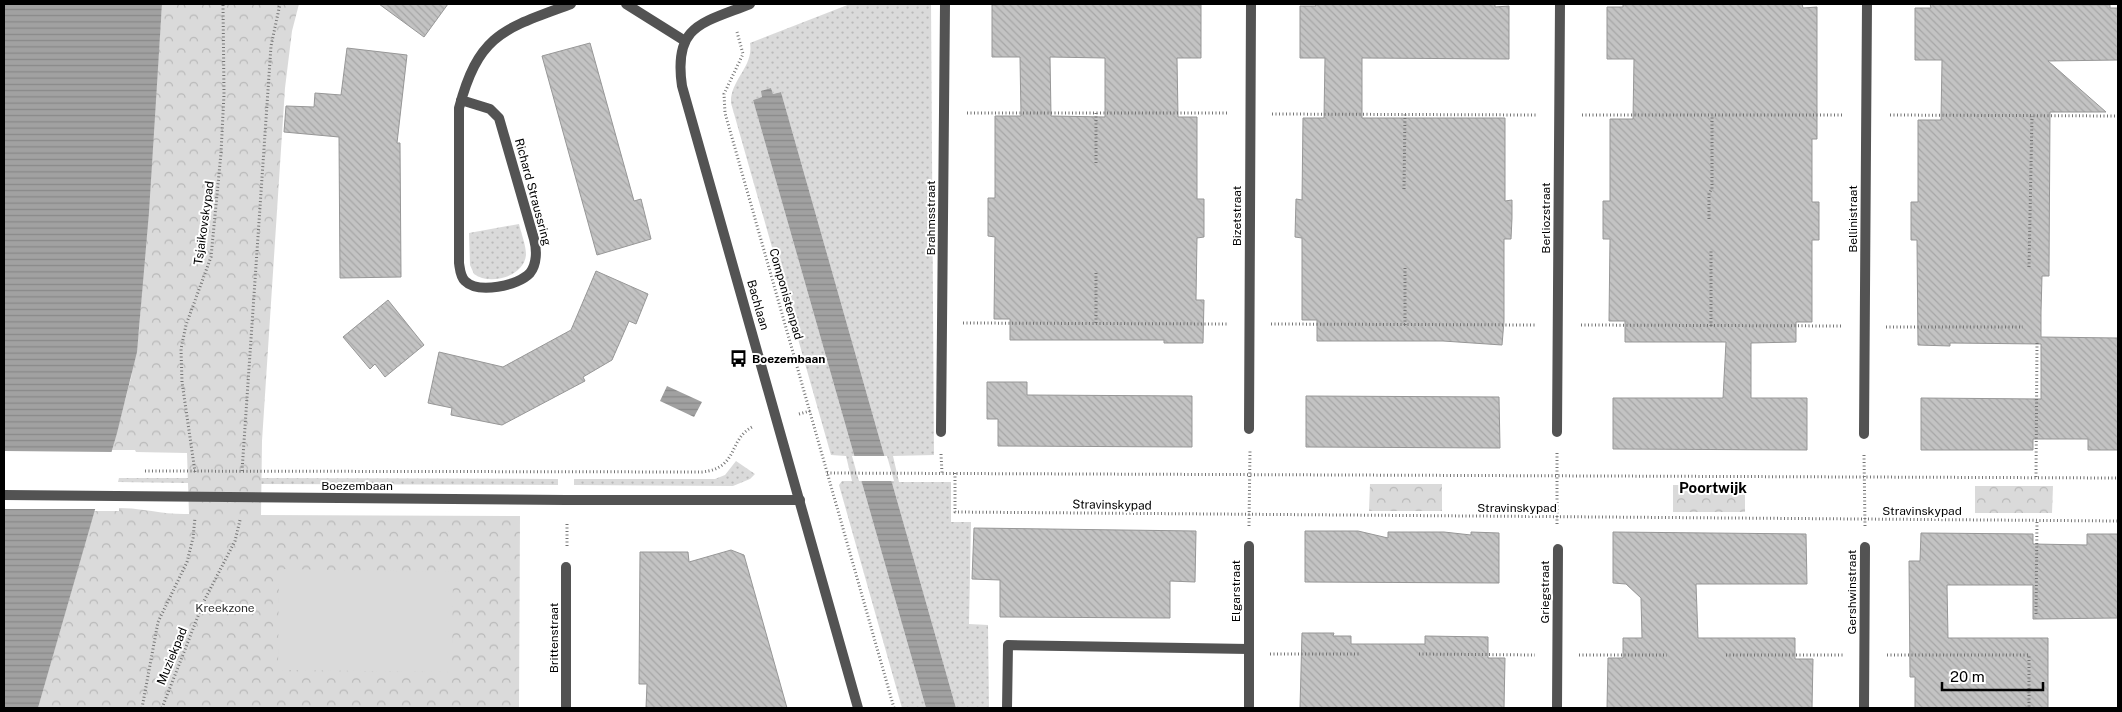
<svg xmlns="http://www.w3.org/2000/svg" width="2122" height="712" viewBox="0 0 2122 712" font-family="'Public Sans',sans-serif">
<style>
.grass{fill:url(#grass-dots)}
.park{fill:url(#park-crowns)}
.garden{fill:#dadada}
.water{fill:url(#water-rules)}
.pier{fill:#fff}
.building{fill:url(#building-back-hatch);stroke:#979797;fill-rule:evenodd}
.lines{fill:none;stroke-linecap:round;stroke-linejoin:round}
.path{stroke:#757575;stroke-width:3;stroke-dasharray:1 2.5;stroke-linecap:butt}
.service{stroke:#535353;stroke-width:10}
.minor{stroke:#535353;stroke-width:10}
.labels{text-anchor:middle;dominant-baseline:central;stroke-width:4;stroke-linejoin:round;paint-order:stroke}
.street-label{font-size:12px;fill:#000;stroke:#fff}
.poi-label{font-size:12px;font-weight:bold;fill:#000;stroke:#fff;text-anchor:start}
.park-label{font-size:12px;fill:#313131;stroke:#fff}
.quarter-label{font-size:15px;font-weight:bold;fill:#000;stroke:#fff}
</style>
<defs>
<pattern id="grass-dots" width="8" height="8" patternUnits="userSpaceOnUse" patternTransform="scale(1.25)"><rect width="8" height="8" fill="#dadada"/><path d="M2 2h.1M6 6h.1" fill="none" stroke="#b9b9b9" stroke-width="1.8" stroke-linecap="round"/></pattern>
<pattern id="park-crowns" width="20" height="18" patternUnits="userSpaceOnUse" patternTransform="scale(1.25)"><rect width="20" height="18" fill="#dadada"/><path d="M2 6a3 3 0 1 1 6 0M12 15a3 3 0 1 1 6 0" fill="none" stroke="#b9b9b9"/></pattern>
<pattern id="water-rules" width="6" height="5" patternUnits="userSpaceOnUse" patternTransform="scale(1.25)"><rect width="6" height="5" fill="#a1a1a1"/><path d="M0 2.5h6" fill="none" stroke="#898989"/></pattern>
<pattern id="building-back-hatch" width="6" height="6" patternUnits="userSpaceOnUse" patternTransform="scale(1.25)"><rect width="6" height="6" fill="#c3c3c3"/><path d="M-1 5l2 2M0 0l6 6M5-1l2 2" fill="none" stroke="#a6a6a6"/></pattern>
</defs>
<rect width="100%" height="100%" fill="#fff"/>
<g class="grass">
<path d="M850,4H931L934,455L893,456L899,482H951V522H971L969,624L988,625L989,708H956L781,92L773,94L771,88L763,97L753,100L926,708H902L839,485L842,481H852L846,456L831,455L731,103C730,80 754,67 750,43Z"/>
<path d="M519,224C521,233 526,245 526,255C524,277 489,286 474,274L470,265L469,233Z"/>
<polygon points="736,461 755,474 750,479 733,486 574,485 574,479 715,479 725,475"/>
<polygon points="119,478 188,478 188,483 118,482"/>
<polygon points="256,478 558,479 558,485 256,484"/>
</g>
<g class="park">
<path d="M162,4H299L292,31L285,88L262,441L261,515L520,516L519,708H38L94,511H119V508C143,508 165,515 189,514L187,453L136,452L135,450H112L131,378L139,330Z"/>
<polygon points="1370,484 1442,484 1442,511 1369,511"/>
<rect x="1673" y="485" width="72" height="27"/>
<polygon points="1975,486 2053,486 2052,513 1975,513"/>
</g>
<polygon class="garden" points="279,569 453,572 452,672 278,670"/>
<g class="water">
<polygon points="4,4 162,4 149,212 137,352 117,433 38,708 4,708"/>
<polygon points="771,88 773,94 781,92 956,708 926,708 753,100 762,97 761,91"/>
<polygon points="667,386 702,402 694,417 660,401"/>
</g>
<g class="pier">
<polygon points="4,451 114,452 97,509 4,509"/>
<polygon points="852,456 887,456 894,481 859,481"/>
</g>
<g class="building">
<polygon points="379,4 448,4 424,37"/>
<path d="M1007,4L1201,5V58H1177L1178,117H1197V199H1204V237L1197,238L1196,300H1204L1203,343H1164V340H1010V319H994L995,237L988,236V198H995V116H1021L1020,57H992V5ZM1050,57L1105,58V117L1051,116Z"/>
<polygon points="1315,4 1495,4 1495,7 1509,6 1509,59 1362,58 1362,118 1505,118 1505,201 1512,200 1512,218 1511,239 1504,239 1504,321 1502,345 1443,341 1317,341 1317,320 1302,320 1302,238 1295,237 1296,199 1302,200 1303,118 1324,118 1325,58 1300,58 1300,6 1316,6"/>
<polygon points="1623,4 1802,4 1803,8 1817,7 1817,139 1812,139 1812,202 1819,202 1819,240 1812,240 1812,322 1796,322 1796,342 1751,343 1751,398 1807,398 1807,450 1613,449 1613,398 1723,398 1726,342 1625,342 1625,321 1609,321 1610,239 1603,239 1603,201 1610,201 1610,119 1633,119 1634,59 1607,59 1607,7 1623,7"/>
<polygon points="1930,4 2110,5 2110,8 2118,8 2118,60 2048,61 2106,112 2050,112 2049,276 2042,276 2041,312 2041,337 2118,338 2118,450 2088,450 2088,439 2033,439 2033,450 1921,450 1921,398 2041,399 2041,344 1950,343 1950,346 1918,345 1917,240 1911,240 1911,202 1918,202 1918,120 1941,120 1942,60 1915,60 1915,8 1931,8"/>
<polygon points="590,43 634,201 641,199 651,239 597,255 542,56"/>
<polygon points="347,48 407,55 397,143 400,143 401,277 340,278 339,137 284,132 286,106 314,107 315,93 341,95"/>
<polygon points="596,271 648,294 636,324 629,321 612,360 583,377 585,381 502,425 451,415 452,408 428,403 439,352 503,367 571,330"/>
<polygon points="388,300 424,345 385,377 375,364 370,369 343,337"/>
<polygon points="987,382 1027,382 1027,395 1192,396 1192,447 998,446 998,419 987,419"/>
<polygon points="1306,396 1499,397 1500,448 1306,447"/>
<polygon points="974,528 1196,531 1195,582 1170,581 1170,618 1000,617 1000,580 972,579"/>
<polygon points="1305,531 1358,531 1388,538 1388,532 1444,532 1471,535 1471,532 1499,533 1499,583 1305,582"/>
<polygon points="1613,532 1806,534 1807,584 1696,584 1698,638 1795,638 1795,659 1813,659 1812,708 1607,708 1608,658 1623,658 1623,638 1642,638 1641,598 1626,584 1613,583"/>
<polygon points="1921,533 2033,534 2033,544 2087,545 2087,534 2118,534 2118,618 2033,619 2033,585 1947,585 1948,638 2048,638 2048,708 1915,708 1915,677 1910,677 1909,561 1920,561"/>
<polygon points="731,550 744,555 787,708 646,708 647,684 639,684 640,552 688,552 689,562"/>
<polygon points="1302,633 1334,633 1333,636 1351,636 1351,644 1425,644 1425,636 1488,637 1488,658 1505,658 1504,708 1300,708"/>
</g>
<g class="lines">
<g class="path">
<polyline points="737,32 743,54 724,94 725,113 894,708"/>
<polyline points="967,113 1228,113"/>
<polyline points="1096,113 1096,165"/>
<polyline points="1272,114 1536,115"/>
<polyline points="1582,115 1843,115"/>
<polyline points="1890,115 2118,116"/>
<polyline points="1404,189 1405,114"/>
<polyline points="1709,219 1709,193 1712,189 1712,115"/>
<polyline points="2029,267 2032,116"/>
<polyline points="1096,273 1096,324"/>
<polyline points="963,323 1227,324"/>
<polyline points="1271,324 1535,325"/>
<polyline points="1405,325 1405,266"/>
<polyline points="1581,325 1842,326"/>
<polyline points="1711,326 1711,250"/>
<polyline points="1886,327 2023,327"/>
<polyline points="799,414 810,411"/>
<polyline points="1557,453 1557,526"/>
<polyline points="941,454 942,473"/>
<polyline points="1864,455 1865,526"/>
<path d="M145,471L702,472C740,468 727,439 754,426"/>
<polyline points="242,471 271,46 280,4"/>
<polyline points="195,472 182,382 181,349 186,325 211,257 221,153 224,94 223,4"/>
<polyline points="827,473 2118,478"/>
<polyline points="955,473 955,512 2118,521"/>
<polyline points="2036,477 2037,342"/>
<polyline points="1249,526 1250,450"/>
<polyline points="567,546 567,522"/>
<polyline points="2036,614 2037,520"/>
<polyline points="1270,654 1360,654"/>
<polyline points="1419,654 1535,655"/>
<polyline points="1579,655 1667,655"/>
<polyline points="1726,655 1843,655"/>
<polyline points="1887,655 2029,655 2029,708"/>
<polyline points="142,708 158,622 187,562 193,538 195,518"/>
<polyline points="162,708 204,601 235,541 240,520"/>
</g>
<g class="service">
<polyline points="4,495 566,500 800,500"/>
<polyline points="1007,708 1008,645 1249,649"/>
</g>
<g class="minor">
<polyline points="626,4 685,41"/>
<path d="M750,4C702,23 673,25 682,86L858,708"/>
<path d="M461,100L490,109L499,118L534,239C537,250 537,264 530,273C518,286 478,294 465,281C460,276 460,269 459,263V108C479,33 504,29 571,4"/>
<polyline points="1249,429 1251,4"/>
<polyline points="941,432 945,4"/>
<polyline points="1557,432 1560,4"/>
<polyline points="1864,434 1867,4"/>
<polyline points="566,708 566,567"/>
<polyline points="1249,708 1249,546"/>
<polyline points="1557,708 1558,549"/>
<polyline points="1864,708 1865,547"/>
</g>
</g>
<defs>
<symbol id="bus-bare" viewBox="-9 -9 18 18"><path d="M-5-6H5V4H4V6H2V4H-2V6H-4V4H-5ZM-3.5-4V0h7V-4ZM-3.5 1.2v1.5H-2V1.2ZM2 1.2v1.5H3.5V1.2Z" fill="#000" stroke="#fff" stroke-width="2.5" paint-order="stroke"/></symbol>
</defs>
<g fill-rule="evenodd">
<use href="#bus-bare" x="726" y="346" width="25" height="25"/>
</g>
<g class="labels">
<g class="street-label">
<text transform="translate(533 192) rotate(75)">Richard Straussring</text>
<text transform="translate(1237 216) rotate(-90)">Bizetstraat</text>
<text transform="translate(931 218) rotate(-90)">Brahmsstraat</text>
<text transform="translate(1546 218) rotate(-90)">Berliozstraat</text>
<text transform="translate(1853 219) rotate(-90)">Bellinistraat</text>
<text transform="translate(204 223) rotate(-82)">Tsjaikovskypad</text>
<text transform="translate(786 294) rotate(74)">Componistenpad</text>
<text transform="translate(758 305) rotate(74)">Bachlaan</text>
<text x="357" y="486">Boezembaan</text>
<text transform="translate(1112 505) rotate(1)">Stravinskypad</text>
<text x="1517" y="508">Stravinskypad</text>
<text x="1922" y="511">Stravinskypad</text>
<text transform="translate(1236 591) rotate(-90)">Elgarstraat</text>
<text transform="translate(1545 592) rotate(-90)">Griegstraat</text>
<text transform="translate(1852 592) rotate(-90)">Gershwinstraat</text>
<text transform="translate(554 638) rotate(-90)">Brittenstraat</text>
<text transform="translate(172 656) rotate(-68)">Muziekpad</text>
</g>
<g class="poi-label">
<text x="752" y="359">Boezembaan</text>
</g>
<g class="park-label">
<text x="225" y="608">Kreekzone</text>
</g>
<g class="quarter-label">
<text x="1713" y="487">Poortwijk</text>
</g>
</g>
<rect width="2122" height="712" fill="none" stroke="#000000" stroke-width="10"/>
<path d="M1942 682v8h101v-8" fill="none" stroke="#000000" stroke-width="2.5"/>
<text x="1950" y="682" font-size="15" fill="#000000" stroke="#ffffff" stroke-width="4" paint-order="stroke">20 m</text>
</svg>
